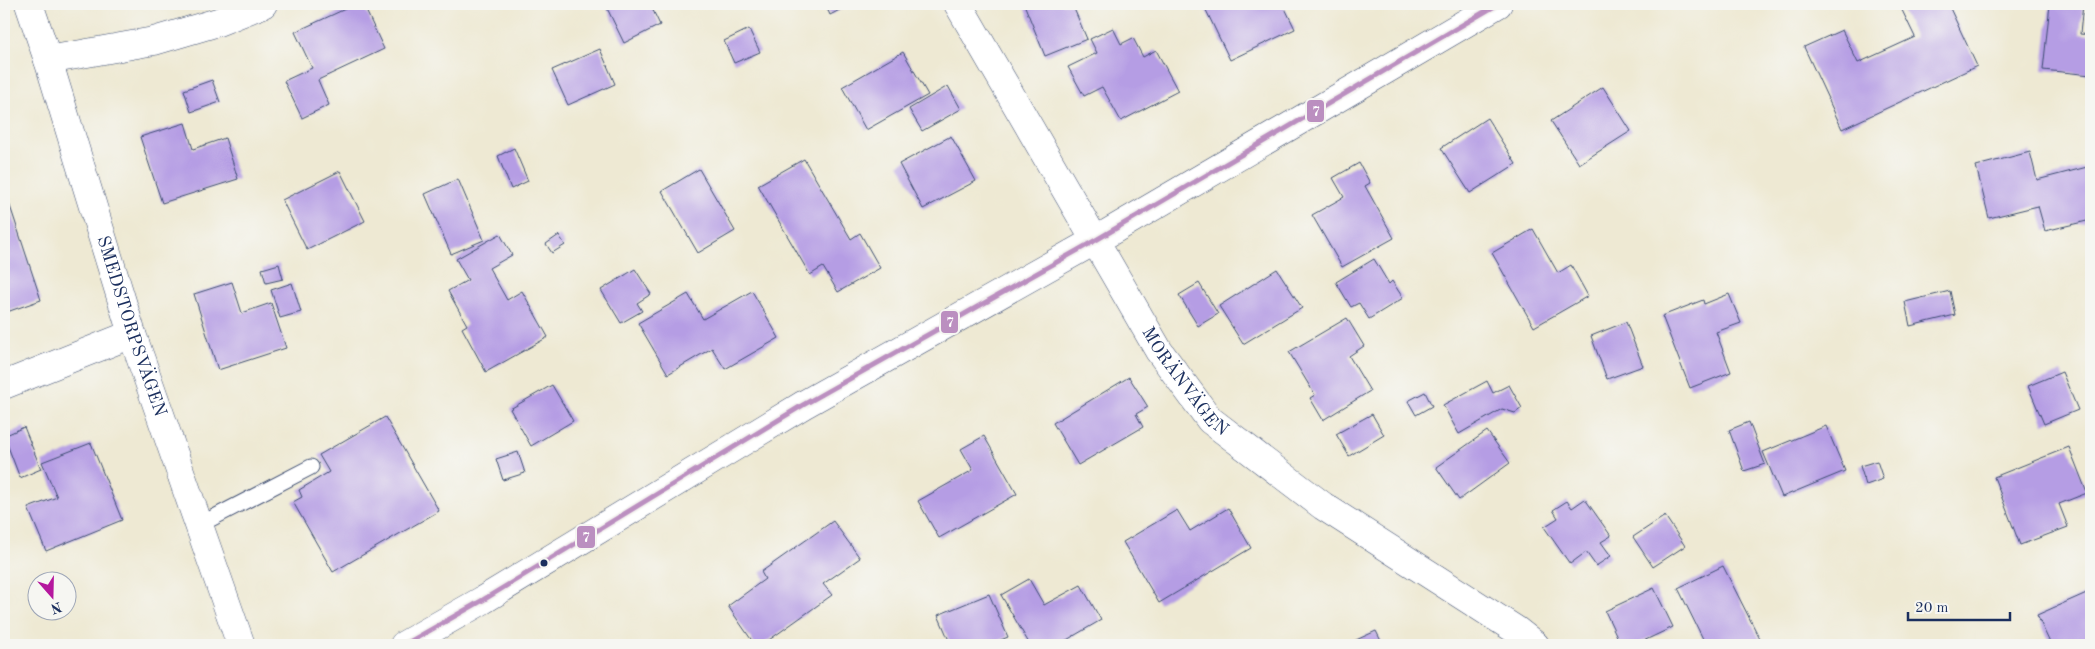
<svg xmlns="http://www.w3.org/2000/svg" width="2095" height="649" viewBox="0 0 2095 649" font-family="'Old Standard TT',serif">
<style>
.building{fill:#b59de4}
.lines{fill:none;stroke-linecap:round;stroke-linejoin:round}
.service-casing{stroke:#3b4b70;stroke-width:17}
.minor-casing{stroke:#3b4b70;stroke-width:29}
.tertiary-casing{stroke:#3b4b70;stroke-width:29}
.service{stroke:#fff;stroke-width:15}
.minor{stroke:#fff;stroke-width:28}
.tertiary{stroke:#fff;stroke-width:28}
.bus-1-casing{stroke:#f6f6f2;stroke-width:9}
.bus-1{stroke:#bb8fc0;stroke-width:5}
.bus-dot{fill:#1b2f5e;stroke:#f6f6f2;stroke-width:2}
.labels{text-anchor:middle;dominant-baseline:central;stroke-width:4;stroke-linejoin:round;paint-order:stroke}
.street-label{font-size:18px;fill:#1b2f5e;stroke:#f6f6f2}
.line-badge{stroke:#f6f6f2;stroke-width:2}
.badge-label{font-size:14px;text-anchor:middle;font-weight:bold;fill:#fff}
</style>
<rect width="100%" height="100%" fill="#f6f6f2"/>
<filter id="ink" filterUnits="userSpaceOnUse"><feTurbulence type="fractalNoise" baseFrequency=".02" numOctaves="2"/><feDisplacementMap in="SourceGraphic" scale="10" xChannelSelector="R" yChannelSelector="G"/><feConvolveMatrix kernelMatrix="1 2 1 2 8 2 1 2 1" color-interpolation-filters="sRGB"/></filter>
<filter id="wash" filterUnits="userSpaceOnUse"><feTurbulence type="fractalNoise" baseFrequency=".0096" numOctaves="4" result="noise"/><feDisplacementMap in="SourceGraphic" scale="20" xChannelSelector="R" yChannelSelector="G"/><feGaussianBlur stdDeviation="1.12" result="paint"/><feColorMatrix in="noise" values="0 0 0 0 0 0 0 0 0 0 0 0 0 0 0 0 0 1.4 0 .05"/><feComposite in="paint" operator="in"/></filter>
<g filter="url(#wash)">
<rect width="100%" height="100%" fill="#eee9d3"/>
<g id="blocks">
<g class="building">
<polygon points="356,4 363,4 384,49 318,80 329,105 302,118 284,81 312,68 295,32"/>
<polygon points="605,4 650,4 660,25 624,43"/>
<polygon points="825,4 851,4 830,15"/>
<polygon points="1024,4 1072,4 1087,39 1045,56"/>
<polygon points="1203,4 1283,4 1295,29 1230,60"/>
<polygon points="1899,4 1948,4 1977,66 1842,129 1804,47 1842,30 1858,63 1915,37"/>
<polygon points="2050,4 2083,4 2080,34 2091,35 2091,75 2043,70"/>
<polygon points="1113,28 1121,44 1133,38 1143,57 1156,50 1178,91 1121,121 1102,87 1084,96 1068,67 1097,53 1090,39"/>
<polygon points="749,29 760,52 734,63 724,41"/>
<polygon points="600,49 615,84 568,105 552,70"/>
<polygon points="903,52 928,95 866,130 842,87"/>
<polygon points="212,80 220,102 191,112 184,90"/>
<polygon points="948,86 961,109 922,131 909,109"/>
<polygon points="1603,87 1631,131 1579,164 1551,121"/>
<polygon points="1487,118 1516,164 1470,193 1441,148"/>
<polygon points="185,123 193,149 225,138 238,179 162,203 140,137"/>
<polygon points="951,136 976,181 923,209 899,164"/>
<polygon points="514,148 528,181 511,189 498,156"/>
<polygon points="2030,152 2037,180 2091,166 2091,220 2045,231 2038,206 1989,218 1976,166"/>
<polygon points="804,159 851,239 860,233 880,268 838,292 823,267 810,275 758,185"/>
<polygon points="1359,163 1370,183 1365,186 1394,238 1342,267 1312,215 1344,197 1333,178"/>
<polygon points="699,169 735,231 698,253 662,191"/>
<polygon points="340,171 365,221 307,250 282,200"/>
<polygon points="458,179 484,240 451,254 425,194"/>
<polygon points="7,197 41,300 4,313 4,198"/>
<polygon points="1533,229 1558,273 1571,265 1588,296 1534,327 1492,253"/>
<polygon points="500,234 512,255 489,268 507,300 522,291 548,337 486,372 462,328 467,325 448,291 468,280 456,259"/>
<polygon points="559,235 565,245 552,253 546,244"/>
<polygon points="1374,259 1389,284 1392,281 1403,298 1369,319 1359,303 1351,307 1336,282"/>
<polygon points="279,264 283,279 266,283 262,269"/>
<polygon points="635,269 651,294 637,303 642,311 621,323 601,290"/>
<polygon points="1277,269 1302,308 1243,344 1219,306"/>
<polygon points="232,282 242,313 271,303 286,348 218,370 194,294"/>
<polygon points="292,283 301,312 280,318 271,290"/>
<polygon points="1199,283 1218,314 1198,326 1179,295"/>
<polygon points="752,291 779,338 725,369 712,348 668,374 638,323 688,294 703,319"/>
<polygon points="1950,291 1955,315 1910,326 1905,302"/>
<polygon points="1729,294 1741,323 1716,332 1731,372 1690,388 1662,316 1703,300 1704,304"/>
<polygon points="1347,318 1364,346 1349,356 1370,391 1323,420 1310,398 1315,395 1289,352"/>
<polygon points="1626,322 1643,366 1607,379 1591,336"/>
<polygon points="2062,372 2078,410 2044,424 2028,386"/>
<polygon points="1129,377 1148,407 1136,414 1143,427 1078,465 1053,423"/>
<polygon points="1487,381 1493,393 1509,385 1522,408 1515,413 1502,409 1459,434 1443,405"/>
<polygon points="552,385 573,421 531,446 510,409"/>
<polygon points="1425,392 1432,406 1416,415 1408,401"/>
<polygon points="1372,414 1384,435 1349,456 1336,434"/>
<polygon points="385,417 439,511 333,572 293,502 302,497 299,490 329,472 319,455"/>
<polygon points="1749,422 1765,464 1744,471 1729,430"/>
<polygon points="1826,426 1845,471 1782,497 1763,452"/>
<polygon points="24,427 41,469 20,478 4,436"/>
<polygon points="1487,431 1510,463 1459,500 1436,467"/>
<polygon points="984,436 1017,494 939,538 918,501 973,470 961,449"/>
<polygon points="91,443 122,520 46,551 28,508 57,497 42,462"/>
<polygon points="2069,447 2087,493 2059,504 2068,527 2020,545 1994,477"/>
<polygon points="518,452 525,473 503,480 496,459"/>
<polygon points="1877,461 1883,479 1866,485 1860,466"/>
<polygon points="1585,499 1611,536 1601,542 1611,556 1596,566 1586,552 1570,564 1544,527 1558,518 1553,510 1567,501 1572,508"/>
<polygon points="1228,508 1251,548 1159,603 1123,542 1177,510 1190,531"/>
<polygon points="1665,516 1685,546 1653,567 1633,537"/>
<polygon points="833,521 860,558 823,584 832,595 762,645 755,645 728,606 765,579 761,572"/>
<polygon points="1723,566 1763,645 1706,645 1678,588"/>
<polygon points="1029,579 1044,605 1081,585 1101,620 1058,645 1030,645 1001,595"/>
<polygon points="1654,588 1673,627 1635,645 1621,645 1605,611"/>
<polygon points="2091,591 2091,645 2051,645 2037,615"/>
<polygon points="989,594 1008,637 989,645 951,645 938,615"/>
<polygon points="1376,631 1383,645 1345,645"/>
</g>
</g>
</g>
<g filter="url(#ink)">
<use href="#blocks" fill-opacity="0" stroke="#3b4b70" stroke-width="1"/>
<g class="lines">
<defs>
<polyline id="service" points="199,525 311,467"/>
<g id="minor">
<path id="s1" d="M29,4L48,60L132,334L241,645"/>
<path id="s2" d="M958,4L1159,351L1210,420L1323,506L1516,630L1535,645"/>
<polyline points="48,60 154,41 218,22 263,4"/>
<polyline points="4,385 132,334"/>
</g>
<polyline id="tertiary" points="404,645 483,600 803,405 1096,240 1498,4"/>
</defs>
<use href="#service" class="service-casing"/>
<use href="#minor" class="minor-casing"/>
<use href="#tertiary" class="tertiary-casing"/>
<use href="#service" class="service"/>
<use href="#minor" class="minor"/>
<use href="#tertiary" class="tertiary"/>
<defs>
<polyline id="bus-1" points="404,645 483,600 803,405 1096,240 1498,4"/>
</defs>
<use href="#bus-1" class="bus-1-casing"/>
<use href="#bus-1" class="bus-1"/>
</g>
</g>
<circle class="bus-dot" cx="544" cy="563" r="4.5"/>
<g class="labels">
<g class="street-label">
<text stroke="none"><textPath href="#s1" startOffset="338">SMEDSTORPSVÄGEN</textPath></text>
<text stroke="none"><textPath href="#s2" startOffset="441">MORÄNVÄGEN</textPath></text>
</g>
</g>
<g class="line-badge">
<rect x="1306" y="99" width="19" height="24" rx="5" fill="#bb8fc0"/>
<rect x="940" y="310" width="19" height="24" rx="5" fill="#bb8fc0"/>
<rect x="576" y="525" width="20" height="24" rx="5" fill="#bb8fc0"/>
</g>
<g class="badge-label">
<text x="1316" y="116">7</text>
<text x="950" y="327">7</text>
<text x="586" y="542">7</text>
</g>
<rect width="2095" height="649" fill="none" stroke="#f6f6f2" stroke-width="20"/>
<g transform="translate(52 596) rotate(160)"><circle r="24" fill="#f6f6f2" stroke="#9ea6b7"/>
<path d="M0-4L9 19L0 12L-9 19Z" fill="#b5179e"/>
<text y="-8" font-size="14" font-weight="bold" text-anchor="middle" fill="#1b2f5e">N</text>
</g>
<path d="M1908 612v8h102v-8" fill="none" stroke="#1b2f5e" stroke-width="2.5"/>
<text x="1915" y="612" font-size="15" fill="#1b2f5e" stroke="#f6f6f2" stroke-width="4" paint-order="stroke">20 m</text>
</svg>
